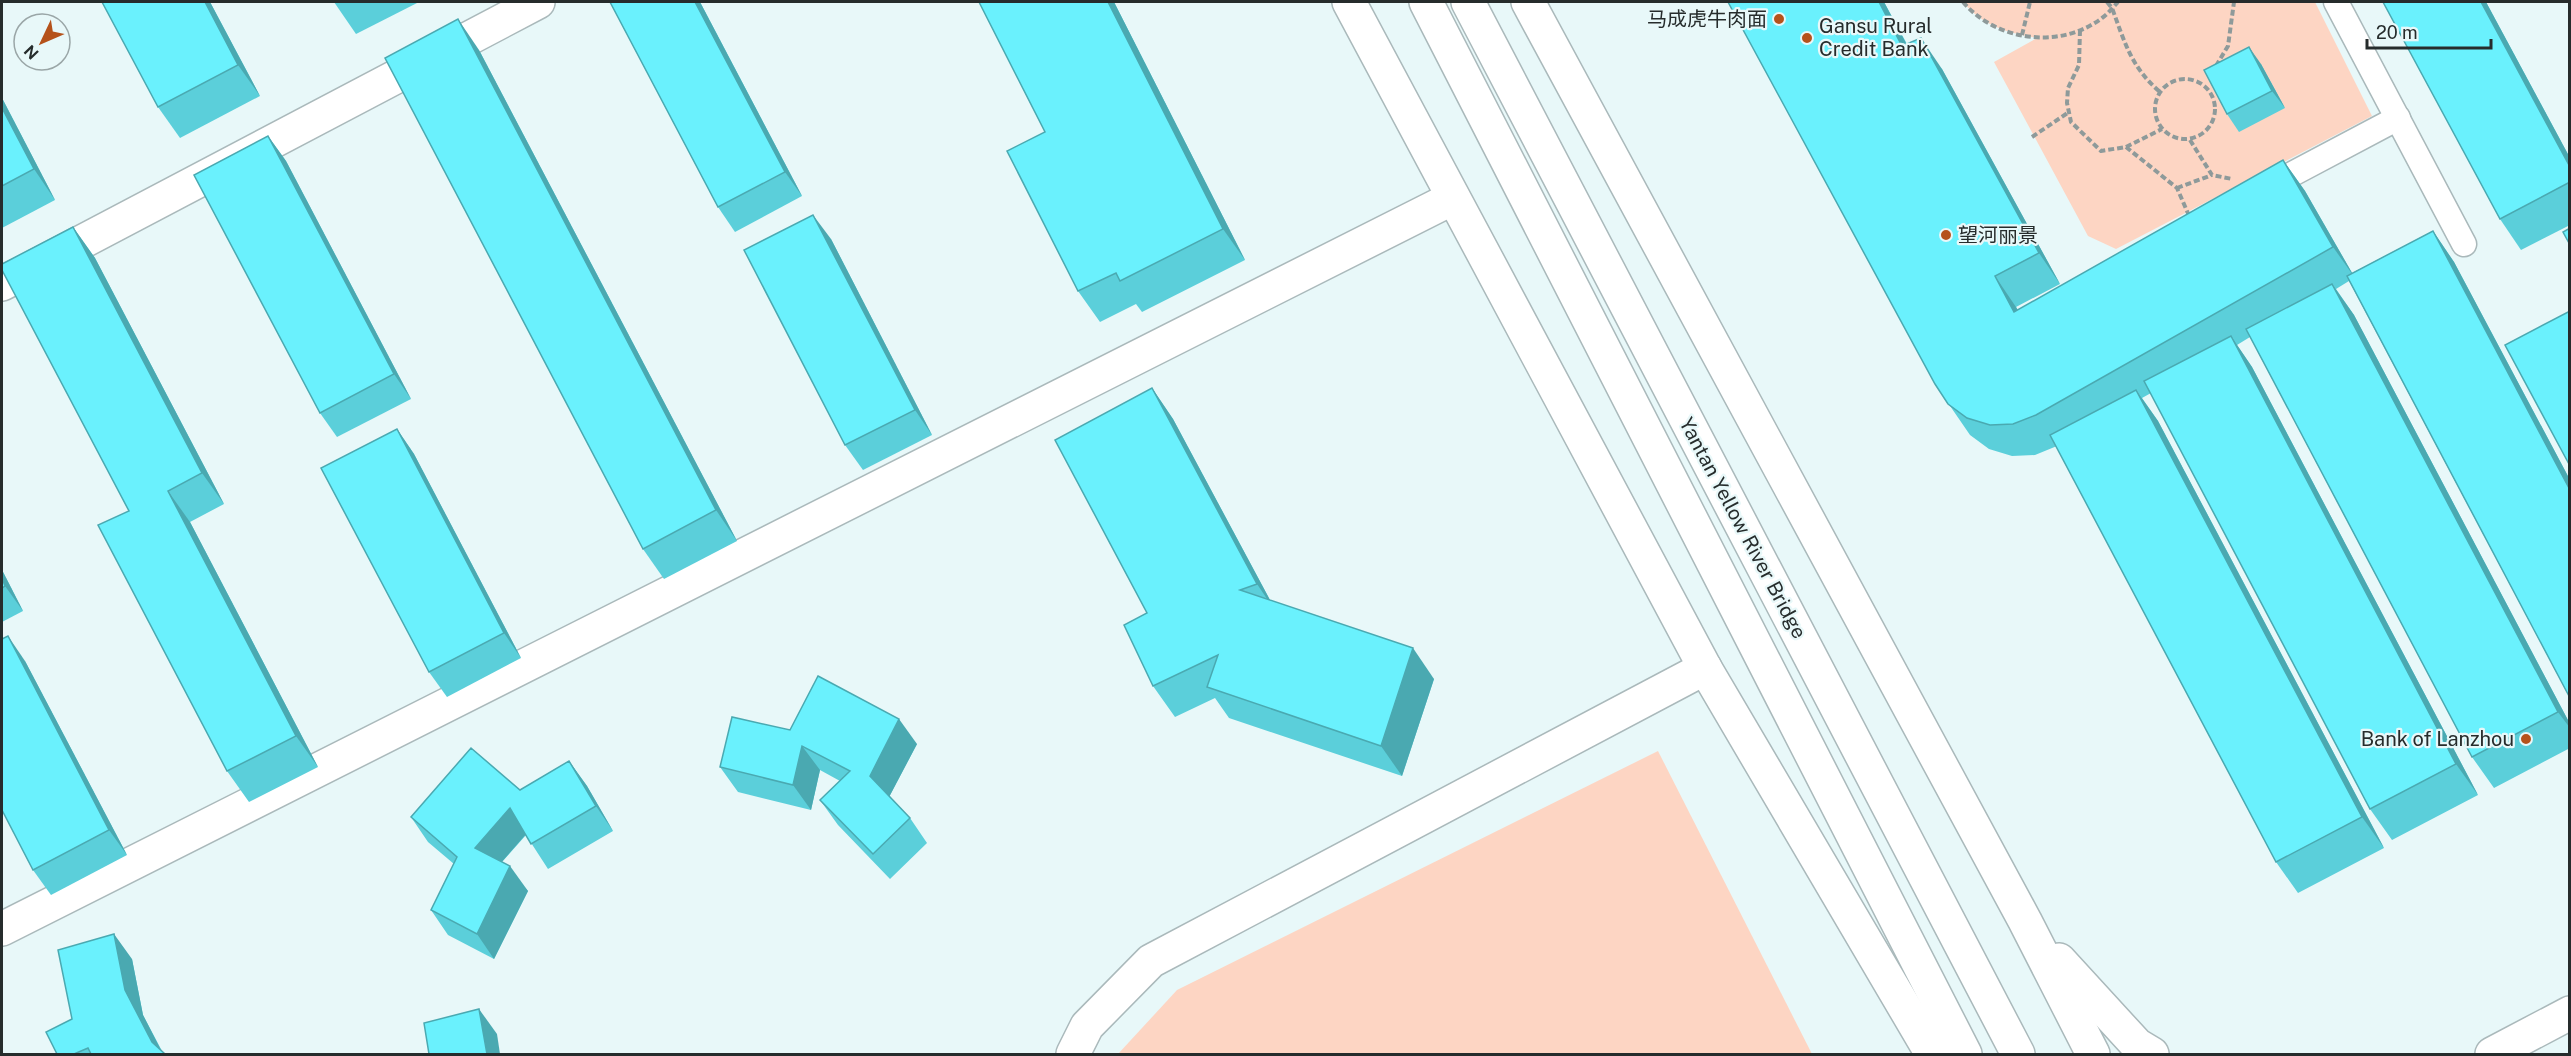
<svg xmlns="http://www.w3.org/2000/svg" width="2571" height="1056" viewBox="0 0 2571 1056" font-family="'Public Sans','Noto Sans SC',sans-serif">
<style>
.green{fill:#fdd5c3}
.lines{fill:none;stroke-linecap:round;stroke-linejoin:round}
.service-casing{stroke:#aab9bb;stroke-width:27}
.minor-casing{stroke:#aab9bb;stroke-width:36}
.primary-casing{stroke:#aab9bb;stroke-width:36}
.path{stroke:#8e9a9a;stroke-width:4;stroke-dasharray:6 3;stroke-linecap:butt}
.service{stroke:#fff;stroke-width:24}
.minor{stroke:#fff;stroke-width:33}
.primary{stroke:#fff;stroke-width:33}
.wall{fill:#5bcfda}
.shaded-wall{fill:#4aa9b1}
.building{fill:#6af1fd;stroke:#4aa9b1;stroke-width:1.5}
.poi-dot{fill:#b5521b;stroke:#e8f8f9;stroke-width:2}
.labels{text-anchor:middle;dominant-baseline:central;stroke-width:4.5;stroke-linejoin:round;paint-order:stroke}
.poi-label{font-size:20px;fill:#262c2c;stroke:#e8f8f9;text-anchor:end}
.street-label{font-size:20px;fill:#262c2c;stroke:#e8f8f9}
</style>
<rect width="100%" height="100%" fill="#e8f8f9"/>
<g class="green">
<path d="M1963,2H2315L2372,116L2116,249L2088,236L1994,62L2037,38C2008,33 1983,26 1963,2Z"/>
<polygon points="1658,751 1812,1054 1118,1054 1177,990"/>
</g>
<g class="lines">
<defs>
<g id="service">
<polyline points="2336,2 2464,244"/>
<polyline points="2264,189 2398,118"/>
</g>
<g id="minor">
<polyline points="2,284 538,2"/>
<polyline points="2,929 1453,198"/>
<polyline points="1073,1054 1087,1026 1151,961 1705,668"/>
</g>
<g id="primary">
<polyline points="1349,2 1705,668 1932,1054"/>
<polyline points="1426,2 1965,1054"/>
<polyline points="1468,2 2018,1054"/>
<polyline points="1528,2 2025,921 2093,1054"/>
<polyline points="2059,960 2137,1045 2152,1054"/>
<polyline points="2492,1054 2570,1013"/>
</g>
</defs>
<use href="#service" class="service-casing"/>
<use href="#minor" class="minor-casing"/>
<use href="#primary" class="primary-casing"/>
<g class="path">
<path d="M1963,2C1996,41 2060,50 2102,18C2108,14 2113,7 2118,2"/>
<path d="M2107,2L2112,8C2125,43 2131,67 2160,92"/>
<polyline points="2080,30 2079,65 2068,88 2067,103 2071,122 2101,151 2126,147 2162,129"/>
<polyline points="2022,35 2030,2"/>
<polyline points="2216,66 2228,46 2234,2"/>
<circle cx="2185" cy="109" r="30"/>
<polyline points="2032,137 2069,112"/>
<polyline points="2190,140 2212,175 2232,179"/>
<polyline points="2126,147 2177,188 2190,218"/>
<polyline points="2177,188 2212,175"/>
</g>
<use href="#service" class="service"/>
<use href="#minor" class="minor"/>
<use href="#primary" class="primary"/>
</g>
<g class="wall">
<polygon points="210,2 260,96 180,138 158,107"/>
<polygon points="334,2 419,2 356,34"/>
<polygon points="610,2 700,2 802,196 735,232 718,207"/>
<polygon points="979,2 1114,2 1245,260 1142,312 1136,304 1100,322 1078,291 1045,132"/>
<polygon points="1884,2 1907,44 1942,69 2060,284 2016,307 2018,310 2283,160 2305,191 2352,273 2433,231 2454,262 2570,480 2570,698 2349,281 2336,289 2354,315 2570,724 2570,748 2494,788 2472,757 2250,337 2237,345 2252,367 2478,795 2392,840 2370,809 2151,393 2142,398 2158,421 2384,848 2298,893 2276,862 2057,446 2035,455 2012,456 1989,449 1970,435 1935,384"/>
<polygon points="2383,2 2486,2 2570,158 2570,225 2521,250 2500,219"/>
<polygon points="479,50 737,541 664,579 643,549"/>
<polygon points="2261,64 2285,108 2239,132 2227,114"/>
<polygon points="2,98 55,200 2,228"/>
<polygon points="268,136 286,161 411,399 337,437 320,413"/>
<polygon points="73,227 95,258 224,504 190,522 318,767 249,802 227,771"/>
<polygon points="831,239 932,435 863,470 845,445"/>
<polygon points="1152,388 1173,419 1270,600 1434,679 1402,776 1229,718 1215,698 1175,717 1153,686 1147,613"/>
<polygon points="397,429 414,454 521,658 447,697 429,672"/>
<polygon points="2,570 23,611 2,622"/>
<polygon points="25,661 127,855 51,895 33,870"/>
<polygon points="790,730 917,744 889,797 910,818 927,843 890,879 838,825 820,800 840,781 820,770 811,810 738,792 720,767"/>
<polygon points="569,761 587,786 613,831 548,869 526,835 502,862 528,891 494,959 448,935 431,910 454,864 428,842 411,817 520,790"/>
<polygon points="132,959 143,1015 162,1051 165,1054 57,1054 72,1019"/>
</g>
<g class="shaded-wall">
<polygon points="205,2 210,2 260,96 238,65"/>
<polygon points="695,2 700,2 802,196 785,172"/>
<polygon points="1108,2 1114,2 1245,260 1223,229"/>
<polygon points="1879,2 1884,2 1924,77 1902,46"/>
<polygon points="2481,2 2486,2 2570,158 2570,167"/>
<polygon points="458,19 479,50 737,541 716,510"/>
<polygon points="1921,38 1942,69 2060,284 2039,253"/>
<polygon points="2249,47 2261,64 2285,108 2272,91"/>
<polygon points="2,98 55,200 34,169 2,108"/>
<polygon points="268,136 286,161 411,399 394,374"/>
<polygon points="2283,160 2305,191 2355,278 2333,247"/>
<polygon points="813,215 831,239 932,435 915,410"/>
<polygon points="73,227 95,258 224,504 202,473"/>
<polygon points="2433,231 2454,262 2570,480 2570,490"/>
<polygon points="1995,276 2016,307 2035,343 2014,312"/>
<polygon points="2332,284 2354,315 2570,724 2570,728 2558,712"/>
<polygon points="2231,336 2252,367 2478,795 2456,764"/>
<polygon points="1152,388 1173,419 1278,615 1257,584"/>
<polygon points="2136,390 2158,421 2384,848 2362,817"/>
<polygon points="397,429 414,454 521,658 504,633"/>
<polygon points="168,491 190,522 318,767 296,736"/>
<polygon points="2,570 23,611 5,586 2,578"/>
<polygon points="8,636 25,661 127,855 109,830"/>
<polygon points="1413,648 1434,679 1402,776 1381,746"/>
<polygon points="899,719 917,744 887,801 870,776"/>
<polygon points="802,746 820,770 811,810 793,785"/>
<polygon points="569,761 587,786 613,831 596,806"/>
<polygon points="510,808 527,833 492,873 475,848"/>
<polygon points="510,866 528,891 494,959 477,934"/>
<polygon points="114,934 132,959 143,1015 163,1054 152,1042 125,990"/>
<polygon points="479,1009 497,1034 500,1054 487,1054"/>
</g>
<g class="building">
<polygon points="102,2 205,2 238,65 158,107"/>
<polygon points="610,2 695,2 785,172 718,207"/>
<polygon points="979,2 1108,2 1223,229 1120,281 1116,273 1078,291 1007,151 1045,132"/>
<polygon points="1728,2 1879,2 1902,46 1921,38 2039,253 1995,276 2014,312 2283,160 2333,247 2036,415 2013,424 1990,425 1967,418 1948,404 1935,384"/>
<polygon points="2383,2 2481,2 2570,167 2570,182 2500,219"/>
<polygon points="458,19 716,510 643,549 385,58"/>
<polygon points="2249,47 2272,91 2227,114 2204,70"/>
<polygon points="2,108 34,169 2,186"/>
<polygon points="268,136 394,374 320,413 194,175"/>
<polygon points="813,215 915,410 845,445 744,250"/>
<polygon points="73,227 202,473 168,491 296,736 227,771 98,525 129,511 2,270 2,264"/>
<polygon points="2570,228 2570,245 2563,232"/>
<polygon points="2433,231 2570,490 2570,698 2347,276"/>
<polygon points="2332,284 2558,712 2472,757 2246,329"/>
<polygon points="2570,311 2570,466 2505,345"/>
<polygon points="2231,336 2456,764 2370,809 2144,381"/>
<polygon points="1152,388 1257,584 1240,590 1413,648 1381,746 1207,687 1218,655 1153,686 1124,625 1147,613 1055,440"/>
<polygon points="2136,390 2362,817 2276,862 2050,435"/>
<polygon points="397,429 504,633 429,672 321,468"/>
<polygon points="2,578 5,586 2,588"/>
<polygon points="8,636 109,830 33,870 2,810 2,639"/>
<polygon points="818,676 899,719 870,776 910,818 873,854 820,800 850,771 802,746 793,785 720,767 732,717 790,730"/>
<polygon points="471,748 520,790 569,761 596,806 531,844 510,808 475,848 510,866 477,934 431,910 457,857 411,817"/>
<polygon points="114,934 125,990 152,1042 165,1054 91,1054 88,1048 74,1054 57,1054 46,1032 72,1019 58,950"/>
<polygon points="479,1009 487,1054 429,1054 424,1023"/>
</g>
<g class="poi-dot">
<circle cx="1779" cy="19" r="6"/>
<circle cx="1807" cy="38" r="6"/>
<circle cx="1946" cy="235" r="6"/>
<circle cx="2526" cy="739" r="6"/>
</g>
<g class="labels">
<g class="poi-label">
<text x="1767" y="19">马成虎牛肉面</text>
<text x="1819" y="26" text-anchor="start">Gansu Rural<tspan x="1819" dy="23">Credit Bank</tspan></text>
<text x="1958" y="235" text-anchor="start">望河丽景</text>
<text x="2514" y="739">Bank of Lanzhou</text>
</g>
<g class="street-label">
<text transform="translate(1743 528) rotate(62)">Yantan Yellow River Bridge</text>
</g>
</g>
<rect width="2571" height="1056" fill="none" stroke="#262c2c" stroke-width="6"/>
<g transform="translate(42 42) rotate(226)"><circle r="28" fill="#e8f8f9" stroke="#9aa6a7" stroke-width="1.5"/>
<path d="M0-4.5L10 22L0 15L-10 22Z" fill="#b5521b"/>
<text y="-9" font-size="16" font-weight="bold" text-anchor="middle" fill="#262c2c">N</text>
</g>
<path d="M2367 39v9h124v-9" fill="none" stroke="#262c2c" stroke-width="3"/>
<text x="2376" y="39" font-size="18" fill="#262c2c" stroke="#e8f8f9" stroke-width="4.5" paint-order="stroke">20 m</text>
</svg>
